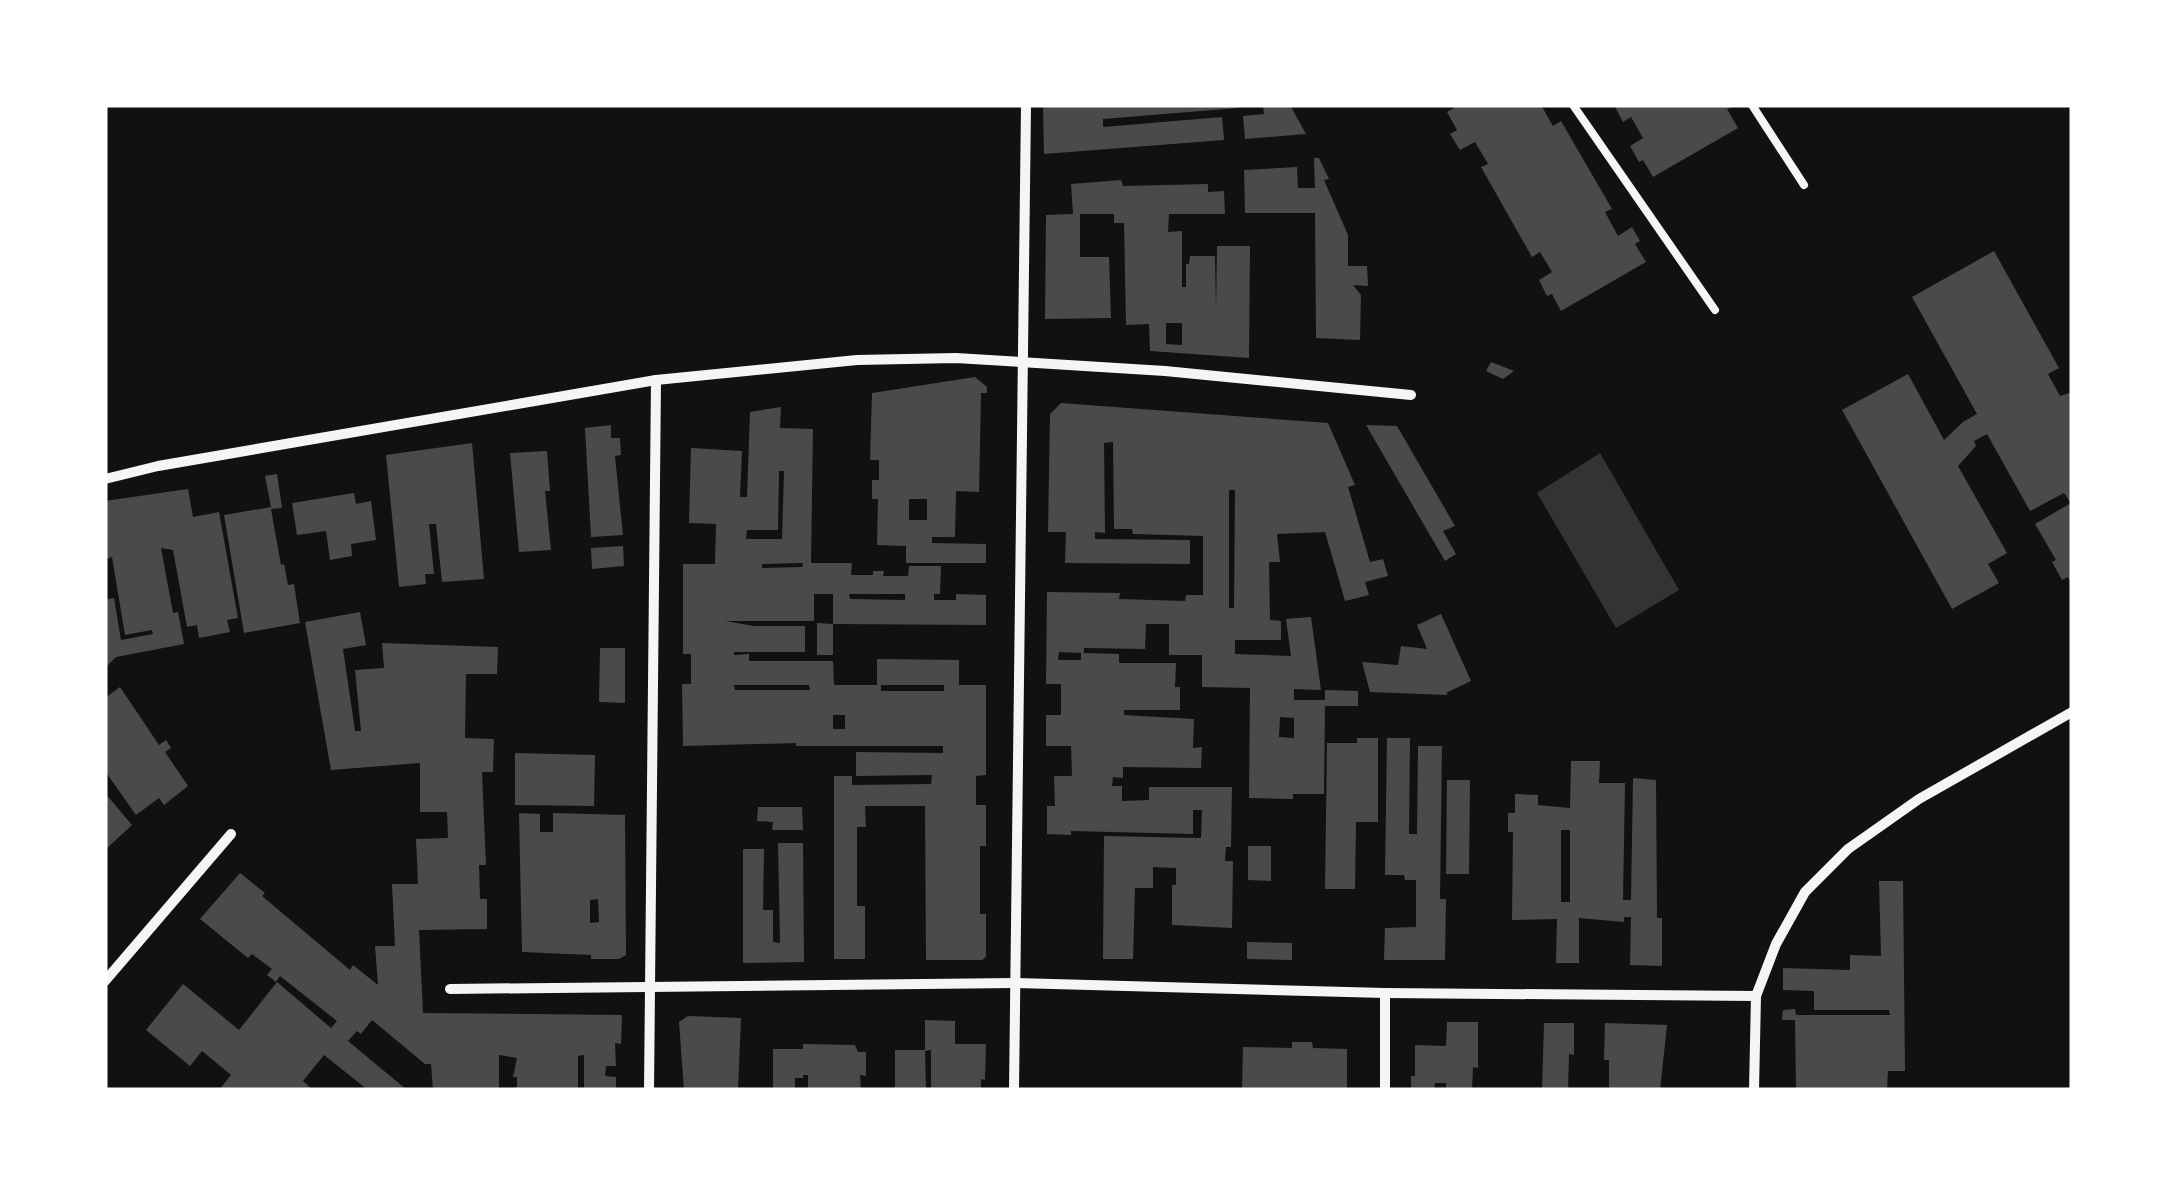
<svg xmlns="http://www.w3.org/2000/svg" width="2177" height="1195" viewBox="0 0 2177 1195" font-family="'Golos Text',sans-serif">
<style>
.water{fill:#333}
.building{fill:#4a4a4a;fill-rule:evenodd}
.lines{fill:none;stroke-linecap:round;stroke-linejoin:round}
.service{stroke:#f5f5f5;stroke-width:8}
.minor{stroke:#f5f5f5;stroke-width:10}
</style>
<rect width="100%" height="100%" fill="#111"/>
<polygon class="water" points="1600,453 1679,590 1616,628 1537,493"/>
<g class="building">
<polygon points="1043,105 1238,105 1238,108 1103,119 1103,127 1222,117 1224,140 1044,154"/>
<polygon points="1263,105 1290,105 1306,134 1245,139 1243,116 1264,114"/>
<polygon points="1459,105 1541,105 1553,126 1561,121 1612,209 1605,212 1618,236 1632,227 1640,241 1635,244 1646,262 1561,311 1552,294 1547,296 1539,280 1552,272 1540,252 1532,257 1481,167 1488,164 1475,142 1460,150 1450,134 1457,130 1447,112"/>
<polygon points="1614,105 1737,105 1727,109 1738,128 1653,177 1643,160 1639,162 1630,146 1643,138 1631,117 1623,122"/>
<polygon points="1314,158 1319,158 1329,179 1324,180 1348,235 1348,266 1367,266 1368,286 1353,285 1361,295 1360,340 1316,338 1315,213 1245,213 1244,170 1297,167 1298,188 1315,188"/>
<path d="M1121,180L1123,186L1208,184V192L1224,191L1225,214H1169L1168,232L1182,231V287H1186V264H1189L1190,256H1215L1216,311L1217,246H1250L1249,358L1150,351L1149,324L1126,325L1124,223H1114V214H1080V257H1109L1111,318L1045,319L1046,215L1073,214L1071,184ZM1166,323H1182V345L1166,344Z"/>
<polygon points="1994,251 2059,368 2048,374 2060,396 2072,392 2072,585 2068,577 2062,580 2052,562 2056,560 2035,524 2071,503 2064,493 2030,511 1987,434 1974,441 1976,446 1958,466 2007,553 1988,564 1999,583 1952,609 1842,410 1908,374 1944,440 1963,422 1977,414 1912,297"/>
<polygon points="1491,362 1514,371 1503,379 1486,371"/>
<path d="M975,377L987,387V393H981L979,492L956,491L955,537H932V543L986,544V563H906V546L877,545L878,499H872V480H879V460H870L872,393ZM909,499H927V520H909Z"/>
<path d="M1061,403L1328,423L1355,485L1348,487L1370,562L1383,559L1388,576L1365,582L1369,595L1345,601L1325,532L1277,534L1280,562H1269L1270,620L1281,621V640H1235V654L1291,656L1286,619L1311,617L1321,690L1294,689V700H1325V690L1358,691V706H1325L1324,794H1293V799L1249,798L1250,688L1202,687V655H1169V624H1146L1145,649L1084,648V653L1119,654V663H1176L1175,687H1180V710H1124V715L1194,719L1193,748L1202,747L1201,768L1123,767V778L1113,777L1112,786H1122V801L1149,800V787H1232L1231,847H1226L1225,861H1233L1232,928L1172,925V885H1176V868L1153,867V888H1135L1133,959H1103L1104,836L1201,838L1202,810H1193V834L1071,831V835L1047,834V806H1055L1054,776H1072L1071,746H1046V715H1061V684H1046L1047,592L1120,593L1119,599L1185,601L1186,595H1203V536L1133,534L1132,529H1114L1113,442L1104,443L1105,533L1095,532V539L1190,540V564L1065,563L1066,532H1048L1050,414ZM1229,490H1235L1234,608H1229ZM1059,652L1081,653V660H1058ZM1280,717L1294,718V738L1279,737Z"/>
<path d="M781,407L780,428L813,429L811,563H852L851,575H873V571H884L883,576H908L909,566H941L940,594H934V600H956V594L986,595V625L833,624V594H814V621H725L754,626H805V652H734V655L749,654V661H833L834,685H877V659L959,660V685H986V775L976,776V805H986V846H980V914H986V957L982,960H926L925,806H865L866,827H857V906H865V959H834V776H852V785L931,784L932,775L856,776V752L943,753V746H796V743L683,746L682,684H691V654H683V564H715L716,524L689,523L691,448L742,451L740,497H747L750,412ZM779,471H784L782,539H746L747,530H778ZM803,563L802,567L762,568V564ZM849,594H905V600L850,599ZM734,685H809L810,690H735ZM881,685H944V691H881ZM833,715H845V729H833Z"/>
<polygon points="611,425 611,438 620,438 621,455 615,456 623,535 591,537 585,428"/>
<polygon points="1366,425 1397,426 1455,526 1443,531 1456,554 1445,561"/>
<polygon points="472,443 484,579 442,582 436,524 429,524 434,574 425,574 426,584 399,587 386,455"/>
<polygon points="547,451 550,491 545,491 551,550 519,552 510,453"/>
<polygon points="277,474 282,508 271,509 281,565 284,564 288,585 294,584 300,623 244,633 224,515 271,507 265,476"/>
<polygon points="188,489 193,517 219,512 238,618 227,620 230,632 199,638 197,625 187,627 173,550 161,548 173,613 178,612 184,644 116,657 105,668 105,593 108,599 114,598 121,640 153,634 152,630 125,635 112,557 107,559 105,550 105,501"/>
<polygon points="354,493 356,504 371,501 376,540 351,544 352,556 330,560 326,531 297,535 292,503"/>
<polygon points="623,546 624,566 592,569 591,548"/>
<polygon points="360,612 366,645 343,649 355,731 361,731 355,670 384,668 382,643 498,647 497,674 466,674 465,738 494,739 493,772 482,772 486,865 479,865 480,899 487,899 487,929 419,930 423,1013 622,1015 621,1044 615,1043 616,1066 606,1066 605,1076 616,1077 616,1090 584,1090 584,1055 578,1056 578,1090 509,1090 517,1087 517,1077 513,1077 517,1058 499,1055 499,1090 433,1090 431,1064 425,1064 372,1020 361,1034 357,1031 348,1041 407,1090 368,1090 324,1055 303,1081 313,1090 219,1090 231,1075 202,1051 190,1066 146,1030 183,984 239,1030 277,982 331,1028 337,1021 280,976 276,982 267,975 272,969 252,954 248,958 200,919 240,873 265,893 262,896 350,970 353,965 378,985 375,946 395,946 392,884 418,884 416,839 448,838 447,812 420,812 420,763 331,770 305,622"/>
<polygon points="1441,614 1471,681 1446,693 1448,695 1370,692 1362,662 1398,665 1401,646 1427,649 1417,625"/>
<polygon points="817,623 833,624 833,655 817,655"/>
<polygon points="600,648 625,648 625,703 599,702"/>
<polygon points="120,687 159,745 166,740 171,748 165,752 188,786 164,805 159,798 136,815 105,771 105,698"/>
<polygon points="1357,738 1378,738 1378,822 1356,822 1355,889 1325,889 1327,743 1357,743"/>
<polygon points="1387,738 1410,738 1409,834 1417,834 1418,746 1442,746 1440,899 1446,899 1445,960 1384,960 1385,928 1416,927 1416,880 1405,880 1404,875 1385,875"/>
<polygon points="515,753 595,755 594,806 515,805"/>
<path d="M1571,761H1600L1599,783H1625L1623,900H1631L1633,778L1656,780L1657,918H1662V966L1630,965L1631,917H1624V922L1579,918V963H1556L1557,919L1512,920L1513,832H1508V813H1515V794L1538,795V805L1570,808ZM1561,830H1570V902H1561Z"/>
<polygon points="1447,780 1470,780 1469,874 1446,874"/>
<polygon points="105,793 132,825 105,850"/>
<polygon points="758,807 802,807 803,830 772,830 773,822 757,821"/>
<path d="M519,813L540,814V832H553V813L625,815L626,955L619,959H591V955L522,952ZM598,899L599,922L590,923V900Z"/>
<polygon points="778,843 803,843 804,962 743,963 743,849 764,849 763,910 773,910 773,942 780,943"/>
<polygon points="1248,846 1271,846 1271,881 1248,880"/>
<polygon points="1879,881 1903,881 1905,1071 1888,1071 1887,1090 1796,1090 1795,1020 1782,1020 1783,1010 1795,1009 1796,1015 1890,1015 1889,1010 1814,1010 1814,991 1783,990 1783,968 1850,970 1850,955 1881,956"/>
<polygon points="1247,942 1292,943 1292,960 1247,959"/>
<polygon points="688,1016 741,1018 738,1090 684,1090 679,1022"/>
<polygon points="925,1020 955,1021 955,1044 986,1044 985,1080 981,1079 981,1090 931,1090 931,1050 925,1051"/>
<polygon points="1447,1022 1478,1022 1478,1068 1473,1067 1472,1090 1446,1090 1446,1083 1435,1083 1434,1090 1411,1090 1411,1076 1415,1076 1415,1045 1446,1046"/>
<polygon points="1544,1023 1574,1023 1574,1055 1569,1054 1568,1090 1542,1090"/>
<polygon points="1605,1023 1667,1025 1660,1090 1609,1090 1609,1060 1604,1060"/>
<polygon points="1292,1042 1312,1042 1313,1048 1347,1049 1347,1090 1242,1090 1243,1047 1292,1048"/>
<polygon points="803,1044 855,1045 858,1052 866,1052 866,1076 860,1075 861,1090 808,1090 808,1075 803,1075 803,1078 795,1078 795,1090 773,1090 773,1049 803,1049"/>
<polygon points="895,1050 925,1050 926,1090 895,1090"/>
</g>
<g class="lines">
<g class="service">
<polyline points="1573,105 1715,310"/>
<polyline points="1752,105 1804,185"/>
</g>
<g class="minor">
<polyline points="105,479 158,466 656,380 857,360 956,358 1165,371 1411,395"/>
<polyline points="105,981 231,834"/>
<polyline points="450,989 1015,983 1385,993 1756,996"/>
<polyline points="649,1090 656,380"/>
<polyline points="1014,1090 1026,105"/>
<polyline points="1385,1090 1385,993"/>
<polyline points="1754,1090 1756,996 1776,944 1805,892 1848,849 1919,799 2072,712"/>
</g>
</g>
<rect width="2177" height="1195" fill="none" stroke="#ffffff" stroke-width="215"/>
</svg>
